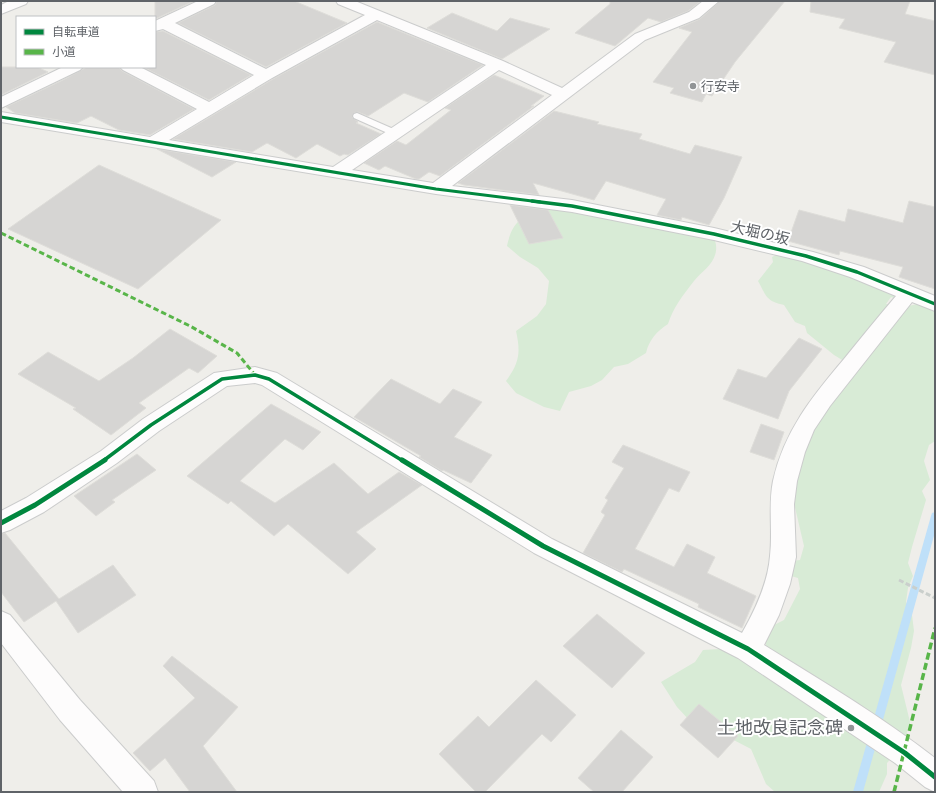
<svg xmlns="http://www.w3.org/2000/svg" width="936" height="793" viewBox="0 0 936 793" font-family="Figtree,'Noto Sans JP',sans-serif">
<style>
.green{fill:#d8ebd6}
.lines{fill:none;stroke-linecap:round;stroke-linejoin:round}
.stream{fill:#bfe0f9;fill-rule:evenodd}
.building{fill:#d6d5d3;stroke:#deddd9}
.lane-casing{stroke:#cbcccc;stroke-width:2}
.street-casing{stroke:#cbcccc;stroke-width:2}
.path{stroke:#cacfcc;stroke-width:3;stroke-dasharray:5 2.5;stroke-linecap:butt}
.lane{fill:#fdfcfc;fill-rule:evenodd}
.street{fill:#fdfcfc;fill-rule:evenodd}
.quiet-far1{stroke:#58b549;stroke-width:3;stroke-dasharray:5.5 3;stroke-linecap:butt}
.quiet{stroke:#58b549;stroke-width:3.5;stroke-dasharray:7 3.5;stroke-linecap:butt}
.cycleway-far2-casing{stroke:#fff;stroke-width:5}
.cycleway-far1-casing{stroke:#fff;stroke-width:6}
.cycleway-casing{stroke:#fff;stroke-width:8}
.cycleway-far2{stroke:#00873e;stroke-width:3}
.cycleway-far1{stroke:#00873e;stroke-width:3.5}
.cycleway{stroke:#00873e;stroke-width:5}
.poi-dot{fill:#919496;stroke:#fff;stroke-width:1.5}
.labels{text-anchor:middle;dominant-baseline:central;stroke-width:4;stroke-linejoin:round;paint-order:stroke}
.far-poi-label{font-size:13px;fill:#5f6368;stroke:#fff;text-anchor:start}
.street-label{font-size:15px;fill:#5f6368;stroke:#fff}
.near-poi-label{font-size:18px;fill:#5f6368;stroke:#fff;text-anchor:end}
</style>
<rect width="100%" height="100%" fill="#efeeea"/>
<g class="green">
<path d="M540,207L711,234C713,237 716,242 716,245C718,262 703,270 694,281C683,295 673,308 668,324C657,331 649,340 646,353L628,364L614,367L602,380L591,386L569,392L560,411L544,407L516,393L506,381C519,363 521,353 516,331L537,316L546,304L549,281L538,268L520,257L507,246C512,223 519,219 540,207Z"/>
<path d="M778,254L849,273L896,295L894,298L891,297L886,304L904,307L922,303L935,309V441L929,445L924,461L930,480L922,491L926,500L912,547L908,563L913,576L908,588L906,602L912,615L914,631L911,648L901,685L910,722L905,738L896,753L887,763V774L879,792H775L766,784L751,749L724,735L690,721L677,707L661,682L695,662L703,650L720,649L739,653L766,650V640L770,627L784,620L800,589L798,578L791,576V561L800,560L804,546L790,486L794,467L826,406L839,395L857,369L834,355L807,333L805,326L795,322L784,305C765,301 766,295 758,281L773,262L772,257Z"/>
</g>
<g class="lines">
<polygon class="stream" points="935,512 935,532 863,792 853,792 931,516 932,513"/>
</g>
<g class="building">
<polygon points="155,1 194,1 155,19"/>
<polygon points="217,1 294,1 347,23 266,67 178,23 215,5"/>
<polygon points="610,1 701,1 688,11 661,22 648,18 615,46 575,33 610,4"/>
<polygon points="720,1 785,1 735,62 712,96 706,94 702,102 670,93 674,88 653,82 692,32 679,28 700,19"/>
<polygon points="811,1 910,1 905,14 935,21 935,75 884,62 896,42 839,28 845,19 810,12"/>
<polygon points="452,13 497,31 510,18 550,29 502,59 427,28"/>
<polygon points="377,22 483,65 428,102 404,93 368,116 358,112 354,113 352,117 358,122 356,123 381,134 348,155 344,154 340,156 317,144 296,158 267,143 252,152 173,139 273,79"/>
<polygon points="163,31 251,75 209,100 143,67 155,67 155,32"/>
<polygon points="1,67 37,67 48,72 1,95"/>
<polygon points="87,67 118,67 122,71 194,109 150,135 119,130 91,116 77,123 15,113 6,107 63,80"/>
<polygon points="494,75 544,96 531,106 534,106 440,176 429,172 419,179 416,179 385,166 379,170 364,163 397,141 406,145 451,110 445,108"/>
<polygon points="554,111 599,122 597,124 642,134 639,139 690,154 695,145 742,157 724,198 709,225 682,217 681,220 657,215 666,199 606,181 594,200 533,183 539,195 464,185 458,183"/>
<polygon points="157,149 236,162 212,177"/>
<polygon points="99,165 221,220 138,289 8,229"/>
<polygon points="909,201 935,207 935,289 899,277 903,267 840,251 839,255 788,241 799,210 845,222 848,209 903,223"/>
<polygon points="510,205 548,210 563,238 529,244"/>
<polygon points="170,329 217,356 198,373 189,368 139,403 146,408 111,435 73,409 76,408 18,374 48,352 99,381 133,358"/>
<polygon points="799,338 822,349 789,391 778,419 723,399 738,369 766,378"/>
<polygon points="391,379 440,404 453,389 482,402 454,437 492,455 471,483 443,470 442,471 419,457 421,456 354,417"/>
<polygon points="271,404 321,432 303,450 285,439 240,481 275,503 334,463 368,494 399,472 422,485 356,532 376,549 348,574 288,524 274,536 231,501 228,504 187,476"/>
<polygon points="761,424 784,432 774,460 750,452"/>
<polygon points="623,445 690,472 679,492 669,488 635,549 674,567 687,544 715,557 707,573 756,596 742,628 698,607 699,604 624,569 622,572 583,553 605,515 601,512 608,500 605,498 624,468 612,462"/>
<polygon points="137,454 156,470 112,500 115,502 96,516 74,496"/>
<polygon points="5,533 59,599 113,565 136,595 78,633 56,601 24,622 1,592 1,534"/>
<polygon points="597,614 645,653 612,688 563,646"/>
<polygon points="172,656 238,707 203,746 237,792 190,792 165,758 150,771 133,753 195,698 163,666"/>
<polygon points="536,680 576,715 551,742 542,734 485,792 476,792 439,754 478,716 489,727"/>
<polygon points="699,704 738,736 718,758 680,725"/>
<polygon points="621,730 653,757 622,792 594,792 578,778"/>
</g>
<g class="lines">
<defs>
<polygon id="lane" points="357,113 398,131 400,133 398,135 392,135 354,118 353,116 354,114"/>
<g id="street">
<polygon points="9,1 28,1 26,4 1,14 1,5"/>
<path d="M198,1H216L214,4L175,23L266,69L365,15L338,4L336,1H355L503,61L562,88L635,34L689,12L703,1H719L699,18L645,40L452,186L572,200L714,228L813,252L864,267L935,296V311L912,302L830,406L814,430L805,452L797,481L794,504L796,557L790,584L779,615L764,645C822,681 881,716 935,758V792L925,787L895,763L738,658L534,553L262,385L255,383L227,386L159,431L117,463L44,512L10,530L1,533V511L26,498L101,451L143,419L214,373L255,367L277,373L552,539L742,633C755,610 768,583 770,556C773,531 768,506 773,481C784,431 812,397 844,359C861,338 878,317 896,296L850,277L802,261L714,240L572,212L436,194L1,122V112L150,137L197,109L123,70L120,67H140L209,102L254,75L163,29L155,31V21ZM377,20L486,65L333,167L169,140L272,78ZM499,70L552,95L433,183L352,170Z"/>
<polygon points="63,67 83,67 80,70 1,108 1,97"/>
<polygon points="1,611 10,615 80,700 154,781 158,792 123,792 60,720 1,643"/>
</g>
</defs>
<use href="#lane" class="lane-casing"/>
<use href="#street" class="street-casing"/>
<polyline class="path" points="899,580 935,598"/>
<use href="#lane" class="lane"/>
<use href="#street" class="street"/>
<polyline class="quiet-far1" points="1,233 190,326 237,353 255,375"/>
<polyline class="quiet" points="894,792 935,628"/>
<defs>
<polyline id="cycleway-far2" points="1,117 436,189 540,202"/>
<g id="cycleway-far1">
<polyline points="532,201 572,206 714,234 806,256 857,272 935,304"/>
<polyline points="103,461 151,425 222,379 255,375 269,379 403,461"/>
</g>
<g id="cycleway">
<polyline points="402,460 543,546 748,649 905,753 935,777"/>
<polyline points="1,523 35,505 105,460"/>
</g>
</defs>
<use href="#cycleway-far2" class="cycleway-far2-casing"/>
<use href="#cycleway-far1" class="cycleway-far1-casing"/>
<use href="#cycleway" class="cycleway-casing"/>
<use href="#cycleway-far2" class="cycleway-far2"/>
<use href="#cycleway-far1" class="cycleway-far1"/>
<use href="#cycleway" class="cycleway"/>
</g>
<g class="poi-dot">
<circle cx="693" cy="86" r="4"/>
<circle cx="851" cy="728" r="4"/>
</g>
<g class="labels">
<g class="far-poi-label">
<text x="701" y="86">行安寺</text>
</g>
<g class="street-label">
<text transform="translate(760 233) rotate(13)">大堀の坂</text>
</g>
<g class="near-poi-label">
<text x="843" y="728">土地改良記念碑</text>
</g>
</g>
<rect width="936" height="793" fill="none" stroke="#5f6368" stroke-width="4"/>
<rect x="16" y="16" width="140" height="52" fill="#ffffff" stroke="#bfc1c3"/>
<rect x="24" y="29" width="20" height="6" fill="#00873e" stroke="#bfc1c3"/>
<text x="52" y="36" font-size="12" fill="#5f6368">自転車道</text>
<rect x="24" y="49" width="20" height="6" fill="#58b549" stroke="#bfc1c3"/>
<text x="52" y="56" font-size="12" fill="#5f6368">小道</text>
</svg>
